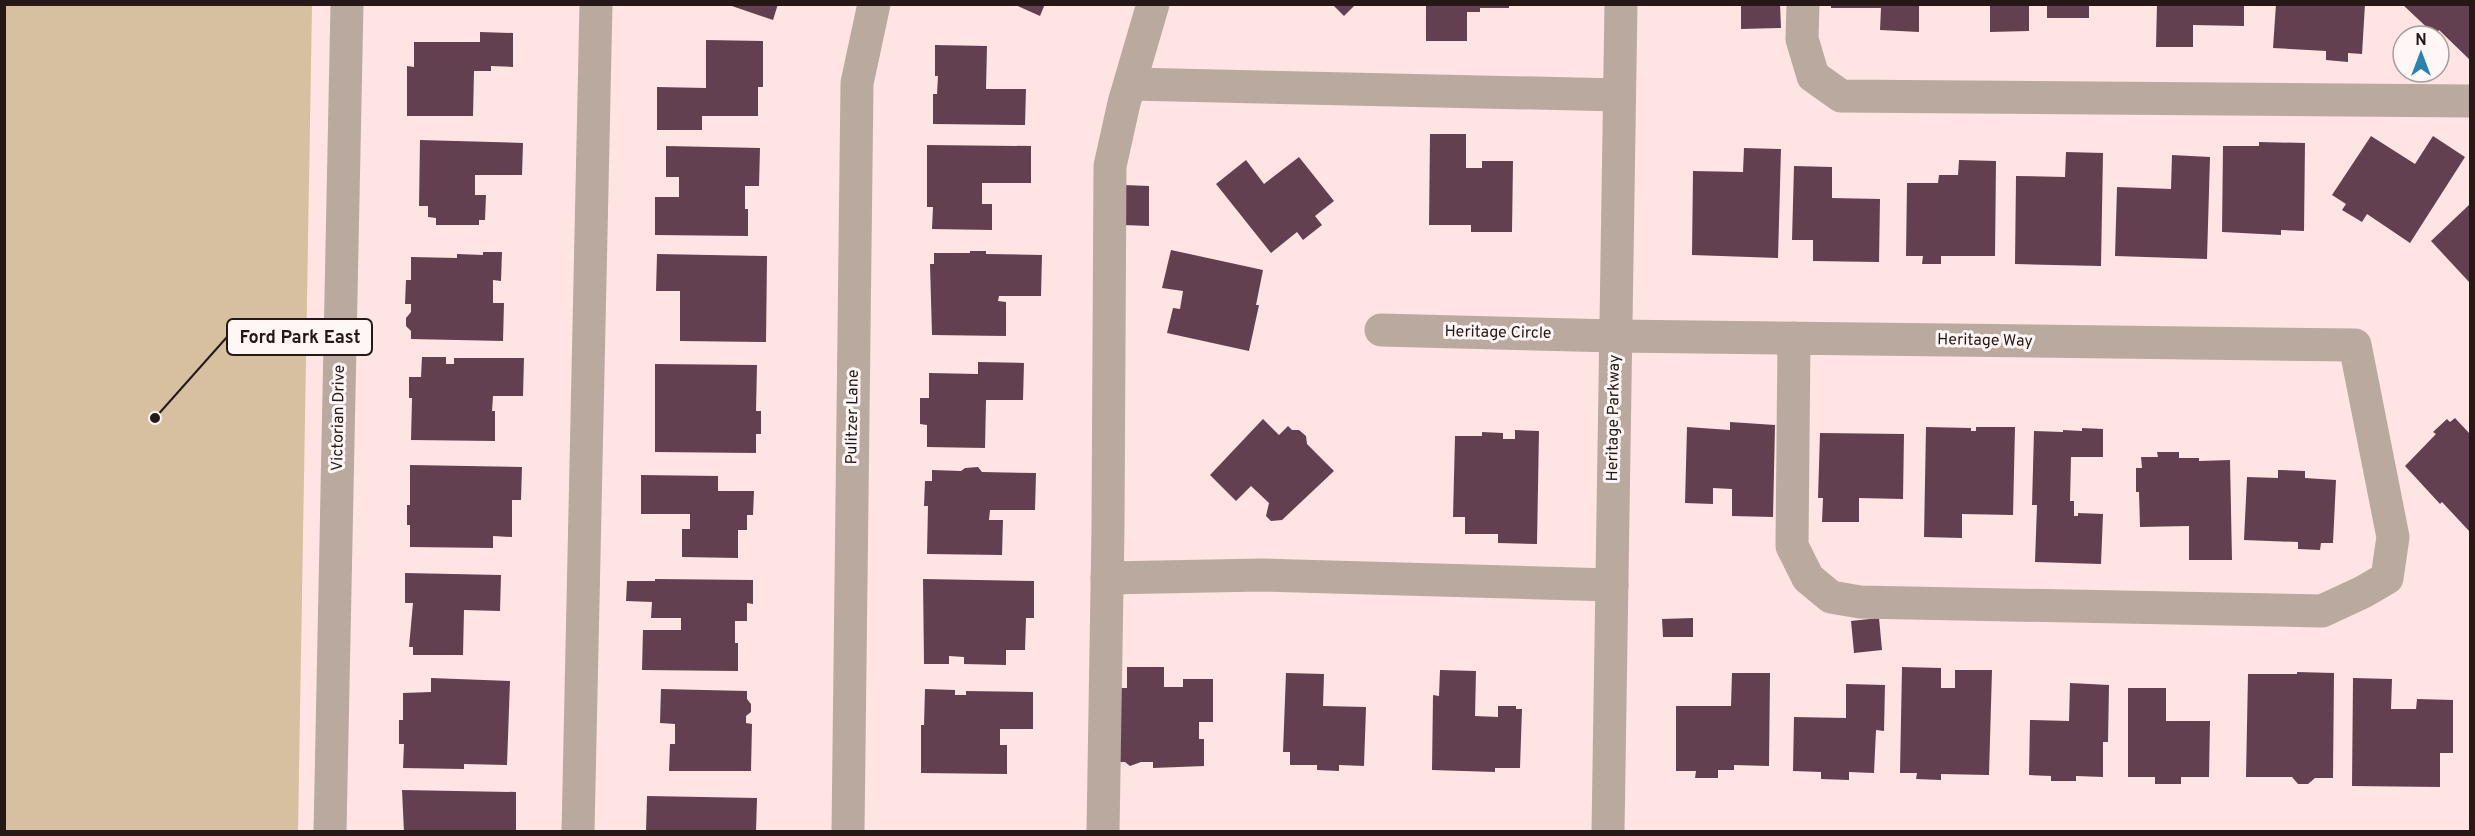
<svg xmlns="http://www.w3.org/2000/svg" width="2475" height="836" viewBox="0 0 2475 836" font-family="Overpass,sans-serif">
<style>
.green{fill:#d6c09f}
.building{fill:#63404f}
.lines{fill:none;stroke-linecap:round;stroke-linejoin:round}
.minor{stroke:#baa99f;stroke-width:33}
.labels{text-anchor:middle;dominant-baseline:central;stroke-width:6;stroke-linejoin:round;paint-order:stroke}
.street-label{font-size:16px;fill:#261817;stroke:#fff6f6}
.leader{fill:none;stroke:#261817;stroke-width:2}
.callout-dot{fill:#261817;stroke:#fff6f6;stroke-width:2}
.callout{fill:#fff6f6;stroke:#261817;stroke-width:2}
.callout-label{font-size:18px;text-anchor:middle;font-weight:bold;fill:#261817}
</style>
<rect width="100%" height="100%" fill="#fee4e3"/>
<polygon class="green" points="5,4 312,5 298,831 5,831"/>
<g class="building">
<polygon points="726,4 778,4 773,20"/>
<polygon points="1013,4 1045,4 1040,16"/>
<polygon points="1332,4 1356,4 1344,16"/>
<polygon points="1741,4 1780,4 1781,28 1741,29"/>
<polygon points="1831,4 1919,4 1919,32 1880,30 1881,8 1831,8"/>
<polygon points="1990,4 2029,4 2029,31 1990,32"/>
<rect x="2047" y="4" width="42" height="14"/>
<polygon points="2157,4 2244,4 2244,26 2193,25 2193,47 2156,47"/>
<polygon points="2276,4 2365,4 2362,54 2348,53 2348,62 2326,60 2326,51 2273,48"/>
<polygon points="2402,4 2469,4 2470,60 2439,30 2435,35"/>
<polygon points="1426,5 1509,5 1509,8 1480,8 1480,12 1467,12 1467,41 1426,41"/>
<polygon points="480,32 513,33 513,67 491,66 491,71 474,71 473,116 407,116 407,66 414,67 414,42 480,42"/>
<polygon points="706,40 763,41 763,87 758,87 758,116 702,116 702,130 657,130 657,87 706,88"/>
<polygon points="935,45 987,46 986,89 1026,89 1025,125 933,124 933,94 937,94 938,76 935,76"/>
<polygon points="1430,134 1466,134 1466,168 1482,168 1482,161 1513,161 1512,232 1471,232 1471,225 1429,225"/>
<polygon points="2371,136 2415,164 2433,136 2465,157 2410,243 2367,214 2362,222 2342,210 2346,204 2332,195"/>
<polygon points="420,140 523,143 522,175 475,175 475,195 486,195 485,220 479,220 479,225 436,225 436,218 428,217 428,206 419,206"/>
<polygon points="2259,142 2305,143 2304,231 2281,230 2281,235 2222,232 2223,146 2259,146"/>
<polygon points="927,145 1031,146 1031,183 982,183 982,204 992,204 992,230 932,229 933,207 927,207"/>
<polygon points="666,146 760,148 759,186 745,186 745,209 748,209 748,236 655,235 655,197 679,197 679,177 666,177"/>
<polygon points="1744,148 1781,149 1778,258 1692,255 1693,171 1743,172"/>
<polygon points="2066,152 2103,153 2101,266 2015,264 2016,176 2065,177"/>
<polygon points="2172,155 2210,157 2207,259 2115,256 2117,187 2171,189"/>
<polygon points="1299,157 1334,201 1315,216 1322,225 1303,240 1297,232 1271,253 1216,184 1246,160 1264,184"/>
<polygon points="1959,160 1996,161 1995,256 1941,256 1941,264 1922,264 1923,256 1906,256 1907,183 1938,183 1939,175 1958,175"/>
<polygon points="1794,166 1832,167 1832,198 1880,199 1879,262 1813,261 1813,240 1792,240"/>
<polygon points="1124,185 1149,186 1149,226 1123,225"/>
<polygon points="2470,204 2470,283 2431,241"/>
<polygon points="1171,250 1263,270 1256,305 1259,305 1249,351 1167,333 1173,308 1180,309 1183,291 1162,288"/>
<polygon points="970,251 986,251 986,254 1042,255 1041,296 999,296 998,301 1006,302 1006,336 932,335 930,264 934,264 934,253 970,253"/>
<polygon points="483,252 502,252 501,281 493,280 493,303 504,303 503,341 411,339 411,331 406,326 406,318 411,312 411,304 405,304 406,280 411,280 411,257 457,258 457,254 483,255"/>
<polygon points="657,254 767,256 766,342 680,341 680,291 656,291"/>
<polygon points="422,357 446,357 446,364 454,364 454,358 524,358 523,396 493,396 492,411 495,411 495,441 411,440 412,398 409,398 409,377 421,377"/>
<polygon points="978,362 1024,363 1023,400 986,400 985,448 927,447 927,425 920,424 920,398 929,398 929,373 978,374"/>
<polygon points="655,364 757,365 756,411 761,411 761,434 756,434 756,453 655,452"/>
<polygon points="2455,418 2470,434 2470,532 2442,502 2440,504 2405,466 2436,434 2433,432 2447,419 2450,422"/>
<polygon points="1263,419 1279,435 1288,426 1292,430 1299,430 1306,436 1307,444 1334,471 1282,520 1271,521 1266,516 1269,503 1251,486 1236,501 1210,475"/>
<polygon points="1730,422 1775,425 1773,517 1732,516 1732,489 1713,488 1713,504 1685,503 1687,427 1730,430"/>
<polygon points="1926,427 1971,428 1971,431 1976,431 1976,427 2015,427 2013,515 1962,514 1962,538 1924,537"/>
<polygon points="2082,428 2103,429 2103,457 2071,457 2070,501 2074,501 2074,516 2078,516 2078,513 2103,514 2101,564 2035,562 2037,505 2032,505 2034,431 2063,432 2063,430 2082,431"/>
<polygon points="1515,430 1539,431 1537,544 1498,543 1498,534 1465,534 1465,517 1453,517 1455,436 1482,436 1482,432 1503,433 1503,439 1515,439"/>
<polygon points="1820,433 1904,434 1903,499 1859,498 1859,522 1822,522 1823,498 1818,498"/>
<polygon points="2157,452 2179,452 2179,458 2199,458 2199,461 2230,460 2232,560 2189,560 2189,526 2140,527 2139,492 2136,492 2136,468 2142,468 2141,457 2158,457"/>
<polygon points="410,465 522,467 521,500 512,500 512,537 493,536 493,548 410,547 410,525 407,525 407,505 410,505"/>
<polygon points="978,467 982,472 1036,473 1035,510 990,510 989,520 1003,520 1002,555 927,554 928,506 924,506 925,481 932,481 932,470 961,471 965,468"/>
<polygon points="2278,470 2305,471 2305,478 2336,480 2333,543 2321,543 2320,550 2298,549 2298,542 2244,540 2247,477 2278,478"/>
<polygon points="641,475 718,476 718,491 754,491 753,515 747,515 747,530 738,530 738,558 682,557 682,529 690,529 690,514 641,514"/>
<polygon points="405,573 501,575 500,611 464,610 463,655 413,655 413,647 409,647 413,603 405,603"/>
<polygon points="655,579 753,580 753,604 747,603 747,621 735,621 735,643 738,643 738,671 642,670 643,630 681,630 681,618 651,618 652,602 626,601 627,581 655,581"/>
<polygon points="923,579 1034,581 1034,618 1026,618 1025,650 1006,650 1006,665 964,664 964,657 949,656 949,664 924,664"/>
<polygon points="1693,618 1693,637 1663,637 1662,619"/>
<polygon points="1879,618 1882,650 1854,653 1851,621"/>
<polygon points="1127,667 1164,667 1164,687 1183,687 1183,679 1213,679 1213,722 1199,722 1199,739 1204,739 1204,766 1153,768 1153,762 1141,762 1130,766 1125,762 1119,762 1120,688 1127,688"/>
<polygon points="1902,667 1941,668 1941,688 1955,688 1955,670 1992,670 1989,775 1941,774 1941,780 1916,779 1917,773 1900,773"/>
<polygon points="1440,670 1476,671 1475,716 1498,717 1498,706 1516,706 1516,709 1522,709 1520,768 1495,768 1495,772 1432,770 1433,695 1439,696"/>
<polygon points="2297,672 2334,673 2333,778 2315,778 2308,784 2298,784 2292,777 2246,777 2248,674 2297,674"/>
<polygon points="1286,673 1324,674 1323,706 1366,707 1364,766 1339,765 1339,771 1317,770 1317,765 1290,765 1290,752 1283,752"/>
<polygon points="1732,673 1770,673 1769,766 1734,765 1734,770 1718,770 1718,778 1695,778 1696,771 1676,771 1676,706 1731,706"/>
<polygon points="431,678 510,681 507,765 464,764 464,769 403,768 404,744 399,744 399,720 403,720 403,693 431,692"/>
<polygon points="2353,678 2392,679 2391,709 2416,709 2417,699 2453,700 2453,753 2440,753 2440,787 2352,786"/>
<polygon points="2070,683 2109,685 2108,742 2103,742 2103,777 2076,776 2076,781 2051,781 2051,776 2029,775 2030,720 2069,721"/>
<polygon points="1846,684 1885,685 1884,731 1876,730 1874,773 1849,772 1849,780 1821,779 1821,772 1793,771 1794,717 1846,718"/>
<polygon points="2128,688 2166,688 2166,721 2210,721 2209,777 2181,777 2181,784 2155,784 2155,777 2128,777"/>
<polygon points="661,689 747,691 747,699 751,704 751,712 746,716 746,723 752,724 751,771 669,771 670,744 675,744 675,724 660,723"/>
<polygon points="925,689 955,690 955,695 966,695 966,691 1033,692 1033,729 1000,729 1000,745 1007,745 1007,774 921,773 921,725 924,725"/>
<polygon points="402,790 516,792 516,830 505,830 505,832 404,832"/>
<polygon points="647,796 757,798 756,832 646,831"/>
</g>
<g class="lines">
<g class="minor">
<polyline points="1803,4 1802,39 1813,76 1841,96 2470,101"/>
<polyline points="1130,84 1619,95"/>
<polyline points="1381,330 1615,336 2355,345 2393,537 2387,578 2363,592 2322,611 1860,602 1831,597 1808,578 1792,546 1794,338"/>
<polyline points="1107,578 1262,575 1612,585"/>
<polyline points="330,832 347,4"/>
<polyline points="578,832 596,4"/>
<polyline points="848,832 857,83 874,4"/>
<polyline points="1103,832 1108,528 1110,166 1124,103 1153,4"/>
<polyline points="1608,832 1621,4"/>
</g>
</g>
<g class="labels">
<g class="street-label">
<text transform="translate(1498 333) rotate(1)">Heritage Circle</text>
<text transform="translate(1985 341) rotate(1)">Heritage Way</text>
<text transform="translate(853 417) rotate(-89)">Pulitzer Lane</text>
<text transform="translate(339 418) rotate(-89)">Victorian Drive</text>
<text transform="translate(1614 418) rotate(-89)">Heritage Parkway</text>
</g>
</g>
<path class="leader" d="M155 418L227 337"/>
<circle class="callout-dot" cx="155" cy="418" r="6"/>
<rect class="callout" x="227" y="319" width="145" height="36" rx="6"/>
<g class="callout-label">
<text x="300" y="343">Ford Park East</text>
</g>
<rect width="2475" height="836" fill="none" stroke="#261817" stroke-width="12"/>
<g transform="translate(2421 54)"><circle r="28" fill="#fff6f6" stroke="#a89d9d" stroke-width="1.5"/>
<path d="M0-4.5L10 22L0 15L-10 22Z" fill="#2783b0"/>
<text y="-9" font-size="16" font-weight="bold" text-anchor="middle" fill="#261817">N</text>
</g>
</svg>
